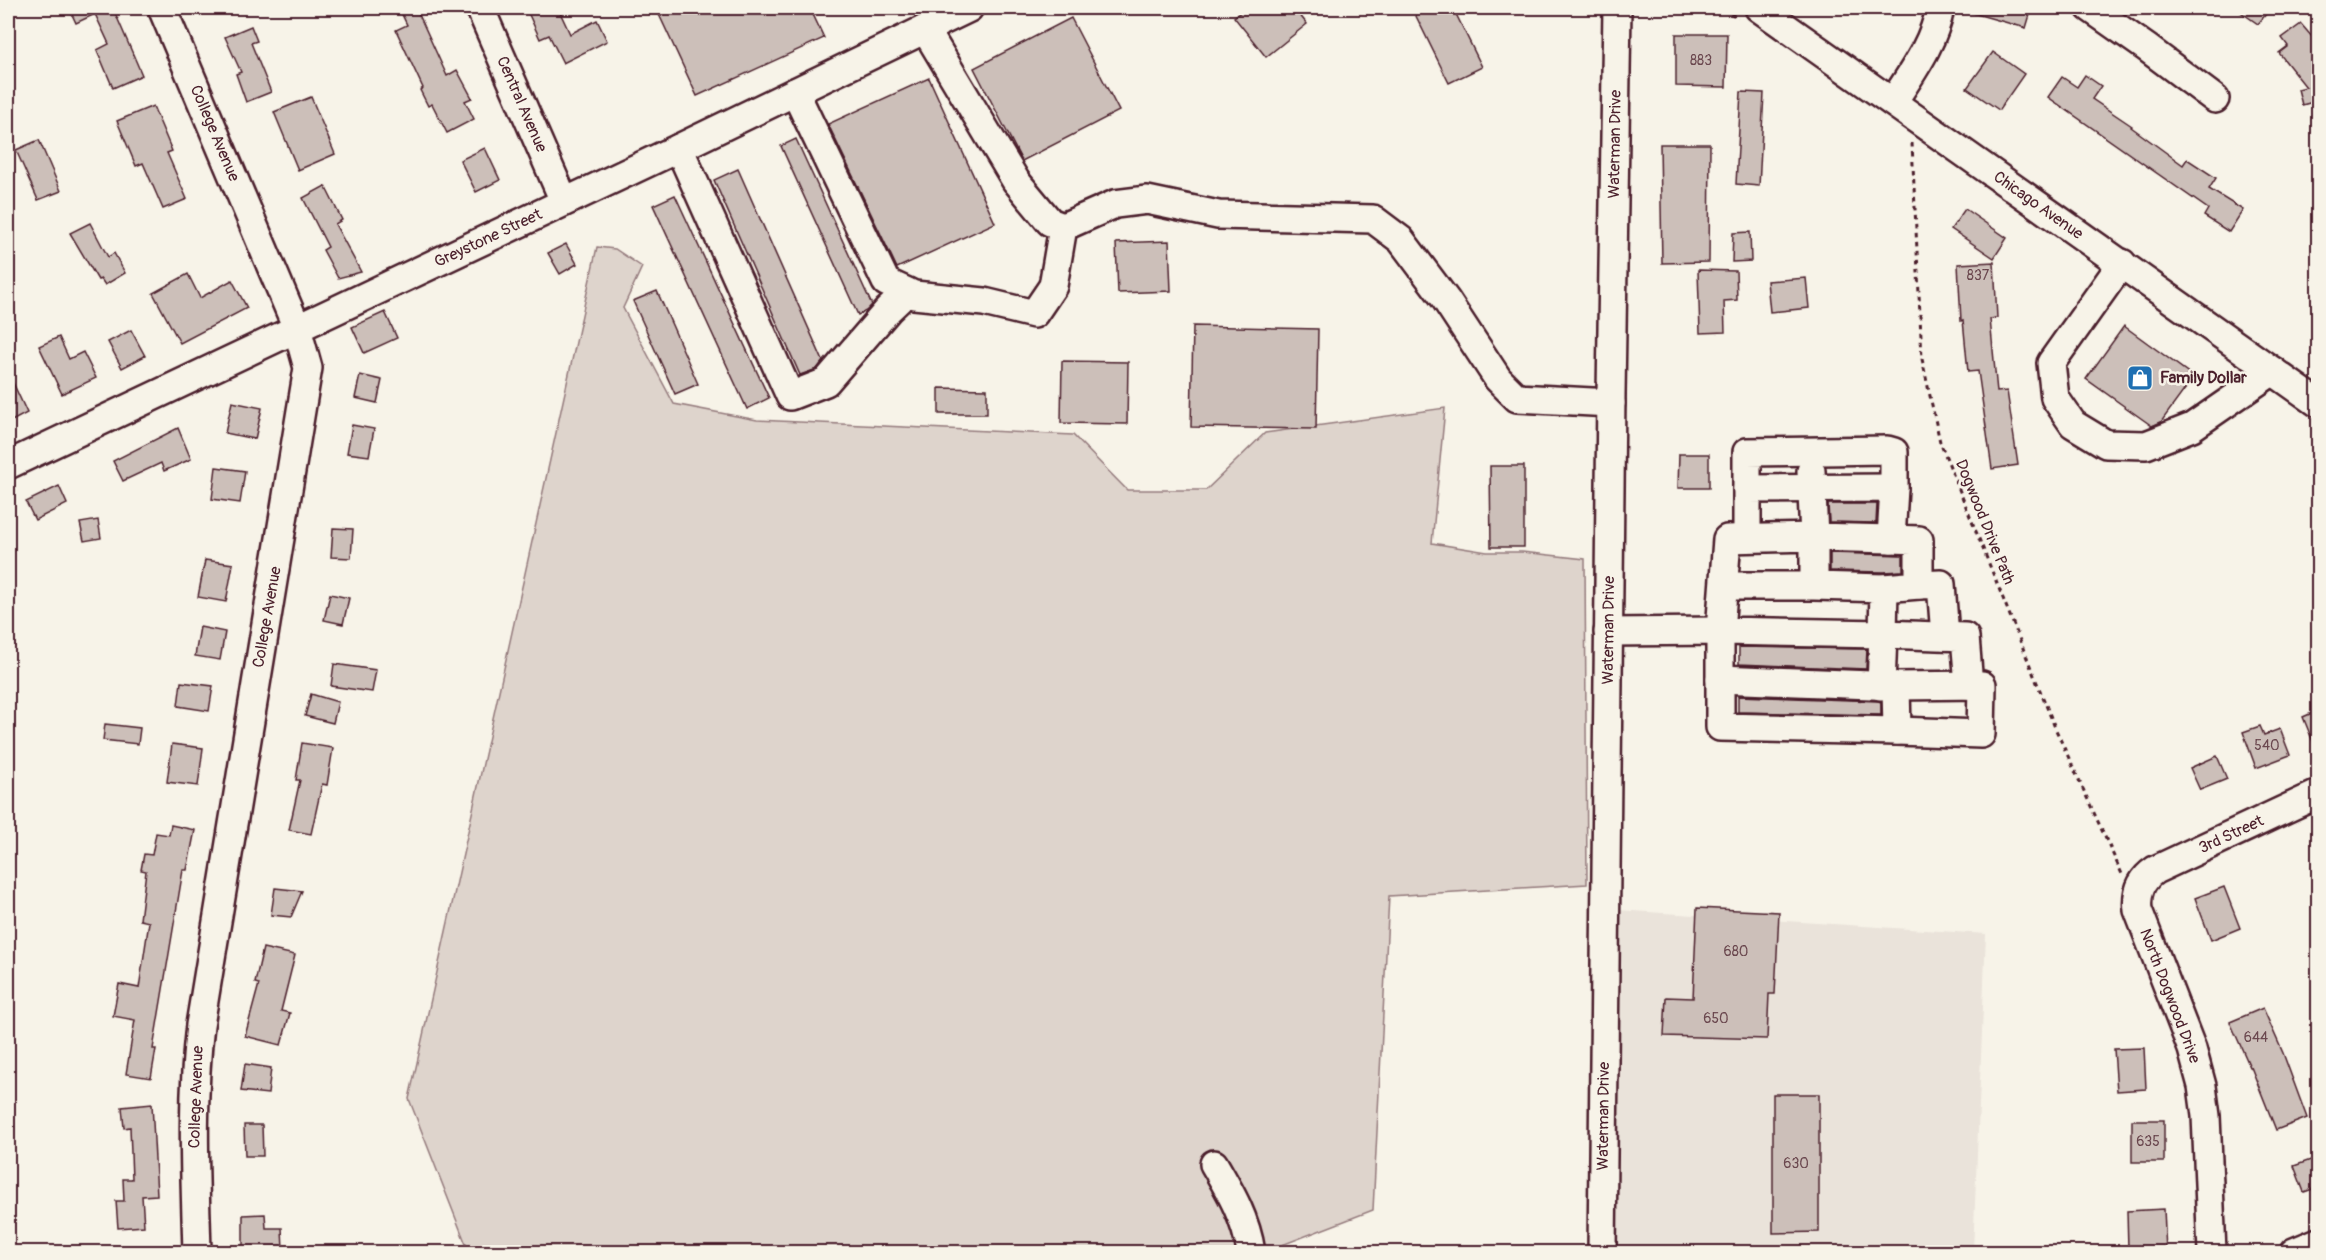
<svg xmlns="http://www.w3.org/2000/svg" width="2326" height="1260" viewBox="0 0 2326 1260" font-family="Pangolin,sans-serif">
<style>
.built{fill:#eae3da}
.green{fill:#ded4cc;stroke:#947a7c;stroke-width:1.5}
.building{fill:#ccbfb9;stroke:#4a1f2b;stroke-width:1.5}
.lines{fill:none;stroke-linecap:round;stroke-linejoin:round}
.minor-casing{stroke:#4a1f2b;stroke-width:32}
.path{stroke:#4a1f2b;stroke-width:3;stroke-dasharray:4.5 4.5;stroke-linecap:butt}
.minor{stroke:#f7f3e8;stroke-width:27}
.labels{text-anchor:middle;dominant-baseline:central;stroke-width:5;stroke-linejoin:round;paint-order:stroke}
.number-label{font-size:14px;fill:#6a474e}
.street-label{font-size:16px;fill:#4a1f2b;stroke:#f7f3e8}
.poi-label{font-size:16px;font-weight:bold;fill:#4a1f2b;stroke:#f7f3e8;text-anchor:start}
</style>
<rect width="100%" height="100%" fill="#f7f3e8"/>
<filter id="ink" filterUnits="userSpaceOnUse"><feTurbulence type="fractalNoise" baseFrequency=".0167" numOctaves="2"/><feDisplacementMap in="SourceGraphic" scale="12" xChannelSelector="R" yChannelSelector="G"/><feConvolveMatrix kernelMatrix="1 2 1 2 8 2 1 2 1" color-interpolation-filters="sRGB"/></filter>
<g filter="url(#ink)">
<polygon class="built" points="1617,910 1986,934 1973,1252 1614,1252"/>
<polygon class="green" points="597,247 615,249 642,267 623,308 674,404 757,420 1073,435 1127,490 1206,490 1265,433 1445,408 1432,543 1487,552 1522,552 1585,559 1587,884 1389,896 1373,1210 1264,1252 469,1252 409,1099"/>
<g class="building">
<polygon points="69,8 113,8 142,75 113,88 97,50 109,44 95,14 76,23"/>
<polygon points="399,8 416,8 447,76 457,70 472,98 465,101 474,119 447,133 432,104 428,106 420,90 423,88 396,30 407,25"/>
<polygon points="526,8 558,8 570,34 597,20 607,41 563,63 549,35 540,39"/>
<polygon points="656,8 810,8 824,38 697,96"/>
<polygon points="1246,8 1294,8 1307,24 1266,57 1234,17"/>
<polygon points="1412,8 1453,8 1482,67 1449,83"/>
<polygon points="1970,8 2032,8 2026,28 1969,12"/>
<polygon points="2235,8 2271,8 2258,24"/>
<polygon points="1071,18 1119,111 1022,161 974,68"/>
<polygon points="2301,24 2319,45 2319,102 2317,101 2302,105 2298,89 2306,87 2279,53 2288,46 2282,38"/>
<polygon points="251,26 257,41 251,43 271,92 246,102 236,74 241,72 225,37"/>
<polygon points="1676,34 1727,34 1726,87 1676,86"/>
<polygon points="1993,52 2024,74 1999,110 1967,88"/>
<polygon points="2085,75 2101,86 2092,99 2132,126 2131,127 2183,165 2187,159 2216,178 2209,189 2243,210 2229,232 2204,216 2208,209 2048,97 2062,77 2077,87"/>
<polygon points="929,78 995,223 897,268 828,124"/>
<polygon points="1741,92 1764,93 1759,186 1736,184"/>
<polygon points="311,97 335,154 298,170 274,112"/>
<polygon points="153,106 172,151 167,153 187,199 163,209 143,163 136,166 117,121"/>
<polygon points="796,139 872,305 866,311 858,315 781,146"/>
<polygon points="39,140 61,191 38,200 16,150"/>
<polygon points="1660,144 1710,144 1709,262 1662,263"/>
<polygon points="485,148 500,180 476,192 460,160"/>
<polygon points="738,169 823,361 817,369 800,375 714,180"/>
<polygon points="325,186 342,220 335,224 361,272 338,278 323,250 328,247 303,198"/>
<polygon points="675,195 769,398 747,409 653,205"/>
<polygon points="1965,209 2007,238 1994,258 1951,229"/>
<polygon points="90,223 108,257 114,253 125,273 105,285 101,279 98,280 70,233"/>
<polygon points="1750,232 1751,261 1732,262 1733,233"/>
<polygon points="1169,241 1171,291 1118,293 1116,243"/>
<polygon points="566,244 577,264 560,274 548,253"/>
<polygon points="1994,262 1997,318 1990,319 1997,392 2007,391 2018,465 1992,469 1978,371 1968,372 1963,320 1961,321 1958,264"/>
<polygon points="1698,270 1736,271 1737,300 1724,301 1725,332 1700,333"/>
<polygon points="188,274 200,298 232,280 247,308 180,343 153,293"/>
<polygon points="1806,278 1809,308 1770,312 1767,281"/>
<polygon points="657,291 698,384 675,394 633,301"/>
<polygon points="385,312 397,338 364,353 352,327"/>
<polygon points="1193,326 1318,329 1316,429 1191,427"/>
<polygon points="2124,326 2194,377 2161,422 2152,426 2086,379"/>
<polygon points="131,330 145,356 122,368 108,342"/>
<polygon points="59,337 69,359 83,352 96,378 62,394 39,346"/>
<polygon points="1062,361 1128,362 1127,424 1061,423"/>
<polygon points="8,372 27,413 8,423"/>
<polygon points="360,375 382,380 377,403 355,398"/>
<polygon points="939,388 987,389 987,414 939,414"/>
<polygon points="232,402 262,408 255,439 225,433"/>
<polygon points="352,425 374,429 369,456 347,453"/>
<polygon points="178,428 191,459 164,471 161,463 123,481 113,461"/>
<polygon points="1679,454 1709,454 1709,488 1678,488"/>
<polygon points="1490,466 1524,466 1524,547 1491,547"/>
<polygon points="216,467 245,471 240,503 212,499"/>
<polygon points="59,486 67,504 35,520 26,502"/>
<polygon points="1828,504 1877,504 1876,523 1829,522"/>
<polygon points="98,520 101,538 84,541 80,523"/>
<polygon points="333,528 353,529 351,558 331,557"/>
<polygon points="1830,553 1903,555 1903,571 1884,572 1830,571"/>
<polygon points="205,560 233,564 226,602 198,597"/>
<polygon points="330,594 349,598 343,624 324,620"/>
<polygon points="200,627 225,632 220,660 195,656"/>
<polygon points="1739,647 1867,649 1866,669 1739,664"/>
<polygon points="334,664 376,670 372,692 331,686"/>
<polygon points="181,682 213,686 209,711 178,706"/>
<polygon points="311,694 338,702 333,723 305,716"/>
<polygon points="1738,696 1878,701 1881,702 1881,715 1738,712"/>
<polygon points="2319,710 2319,753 2318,754 2303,717"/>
<polygon points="105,724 140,728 138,744 103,740"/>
<polygon points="2260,726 2264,735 2280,729 2290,755 2256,768 2243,732"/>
<polygon points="302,743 333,748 327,785 322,784 311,834 289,830 300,780 296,780"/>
<polygon points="172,744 203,748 198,786 167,782"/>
<polygon points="2217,756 2227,779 2200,790 2190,768"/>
<polygon points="171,825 195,830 187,870 183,870 153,1049 156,1049 151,1078 126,1074 135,1020 113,1016 119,984 139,988 149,922 140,920 146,871 141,870 144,854 152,855 156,833 169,835"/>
<polygon points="2224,887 2240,928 2211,940 2195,898"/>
<polygon points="275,888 302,891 291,917 271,915"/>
<polygon points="1697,908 1779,912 1775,994 1769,994 1767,1039 1664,1036 1666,997 1693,998"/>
<polygon points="263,948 295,955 281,1011 290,1013 281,1045 245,1036 259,984 255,983"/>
<polygon points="2263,1008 2283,1053 2307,1118 2276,1130 2251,1067 2250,1067 2230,1022"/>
<polygon points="2144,1048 2146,1089 2117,1091 2114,1049"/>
<polygon points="245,1064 271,1068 268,1094 241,1091"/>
<polygon points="1773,1094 1819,1094 1819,1232 1773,1233"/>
<polygon points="152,1104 157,1195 142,1196 144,1226 118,1228 116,1201 124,1201 123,1179 132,1179 130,1127 124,1128 122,1107"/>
<rect x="2132" y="1120" width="32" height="42"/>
<polygon points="244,1125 262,1125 263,1156 245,1156"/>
<polygon points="2319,1157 2319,1187 2304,1192 2294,1166"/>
<polygon points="2164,1209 2166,1252 2149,1252 2149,1247 2128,1248 2127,1211"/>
<polygon points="265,1214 266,1228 282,1228 283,1250 243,1251 243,1215"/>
</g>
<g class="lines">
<defs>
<g id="minor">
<path id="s1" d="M162,8L297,328L308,368L200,1025C191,1100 195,1177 197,1252"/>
<path id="s2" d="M480,8L564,201"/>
<path id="s3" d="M1759,8L2318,403"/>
<polyline points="2090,8 2147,48 2215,99"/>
<polyline points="925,29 1016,181 1050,222 1063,227 1115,204 1147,200 1218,215 1373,219 1401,240 1446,300 1498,379 1517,398 1611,403"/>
<polyline points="795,92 886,282 914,295 984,302 1034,314 1053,286 1063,227"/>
<path d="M1893,102C1912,72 1934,43 1940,8"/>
<polyline points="679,148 790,396 826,382 888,310 907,292"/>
<polyline points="2122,263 2051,363 2055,398 2073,424 2106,444 2146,445 2192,427 2273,371"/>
<path id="s4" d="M8,465L679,148L969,8"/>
<polyline points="1811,471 1814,537 1891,539"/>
<polyline points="1747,489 1747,452 1887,450 1894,452 1894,488"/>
<polyline points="1747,538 1747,489 1894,488 1891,539 1919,540 1919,585 1884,588"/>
<polyline points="1919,585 1941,584 1945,636"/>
<polyline points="1725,586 1814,586 1814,537 1727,539 1720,631 1883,634 1884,588 1814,586"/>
<polyline points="1608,632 1720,631 1720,727 1897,731 1896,686"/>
<polyline points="1720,679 1896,686 1982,685 1981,734 1897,731"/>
<polyline points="1881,686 1883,634 1965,637 1969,685"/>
<path d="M1214,1164C1231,1193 1246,1219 1251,1252"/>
<path id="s5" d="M1602,1252L1611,394L1617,8"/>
<path id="s6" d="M2212,1252L2206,1116L2202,1086L2192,1049L2138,910C2136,894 2140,880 2155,870L2318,794"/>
<polyline points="2294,1252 2318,1242"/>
</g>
</defs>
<use href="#minor" class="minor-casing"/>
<g class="path">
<polyline points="1723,8 1738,18"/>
<polyline points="1912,143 1922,359 1940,442 2056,730 2122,874"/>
</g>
<use href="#minor" class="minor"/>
</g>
</g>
<defs>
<symbol id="shop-square" viewBox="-11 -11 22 22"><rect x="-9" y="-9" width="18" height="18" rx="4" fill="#1f6fb2" stroke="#f7f3e8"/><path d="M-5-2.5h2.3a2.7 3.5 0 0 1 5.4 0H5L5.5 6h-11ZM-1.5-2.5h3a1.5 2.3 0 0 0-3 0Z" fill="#fff"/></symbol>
</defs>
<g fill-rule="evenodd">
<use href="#shop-square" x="2125" y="363" width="30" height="30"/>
</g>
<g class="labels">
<g class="number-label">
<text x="1701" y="60">883</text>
<text x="1978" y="275">837</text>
<text x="2267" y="745">540</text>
<text x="1736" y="951">680</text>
<text x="1716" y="1018">650</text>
<text x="2256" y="1037">644</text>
<text x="2148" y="1141">635</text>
<text x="1796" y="1163">630</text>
</g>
<g class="street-label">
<text stroke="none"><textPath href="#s2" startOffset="105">Central Avenue</textPath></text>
<text stroke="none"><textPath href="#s1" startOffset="136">College Avenue</textPath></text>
<text stroke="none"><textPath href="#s5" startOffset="1108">Waterman Drive</textPath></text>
<text stroke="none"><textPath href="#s3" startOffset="342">Chicago Avenue</textPath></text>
<text stroke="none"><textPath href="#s4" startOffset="531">Greystone Street</textPath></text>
<text transform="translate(1985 522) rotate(68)">Dogwood Drive Path</text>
<text transform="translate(267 617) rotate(-80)">College Avenue</text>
<text stroke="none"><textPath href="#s5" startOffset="622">Waterman Drive</textPath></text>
<text stroke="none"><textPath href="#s6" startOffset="484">3rd Street</textPath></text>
<text transform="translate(2170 996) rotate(69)">North Dogwood Drive</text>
<text transform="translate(196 1097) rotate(-88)">College Avenue</text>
<text stroke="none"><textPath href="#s5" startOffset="136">Waterman Drive</textPath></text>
</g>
<g class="poi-label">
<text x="2160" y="378">Family Dollar</text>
</g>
</g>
<rect width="2326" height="1260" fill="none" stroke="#f7f3e8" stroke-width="30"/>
<rect x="15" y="15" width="2296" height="1230" fill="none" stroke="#4a1f2b" stroke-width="2" filter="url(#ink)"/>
</svg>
